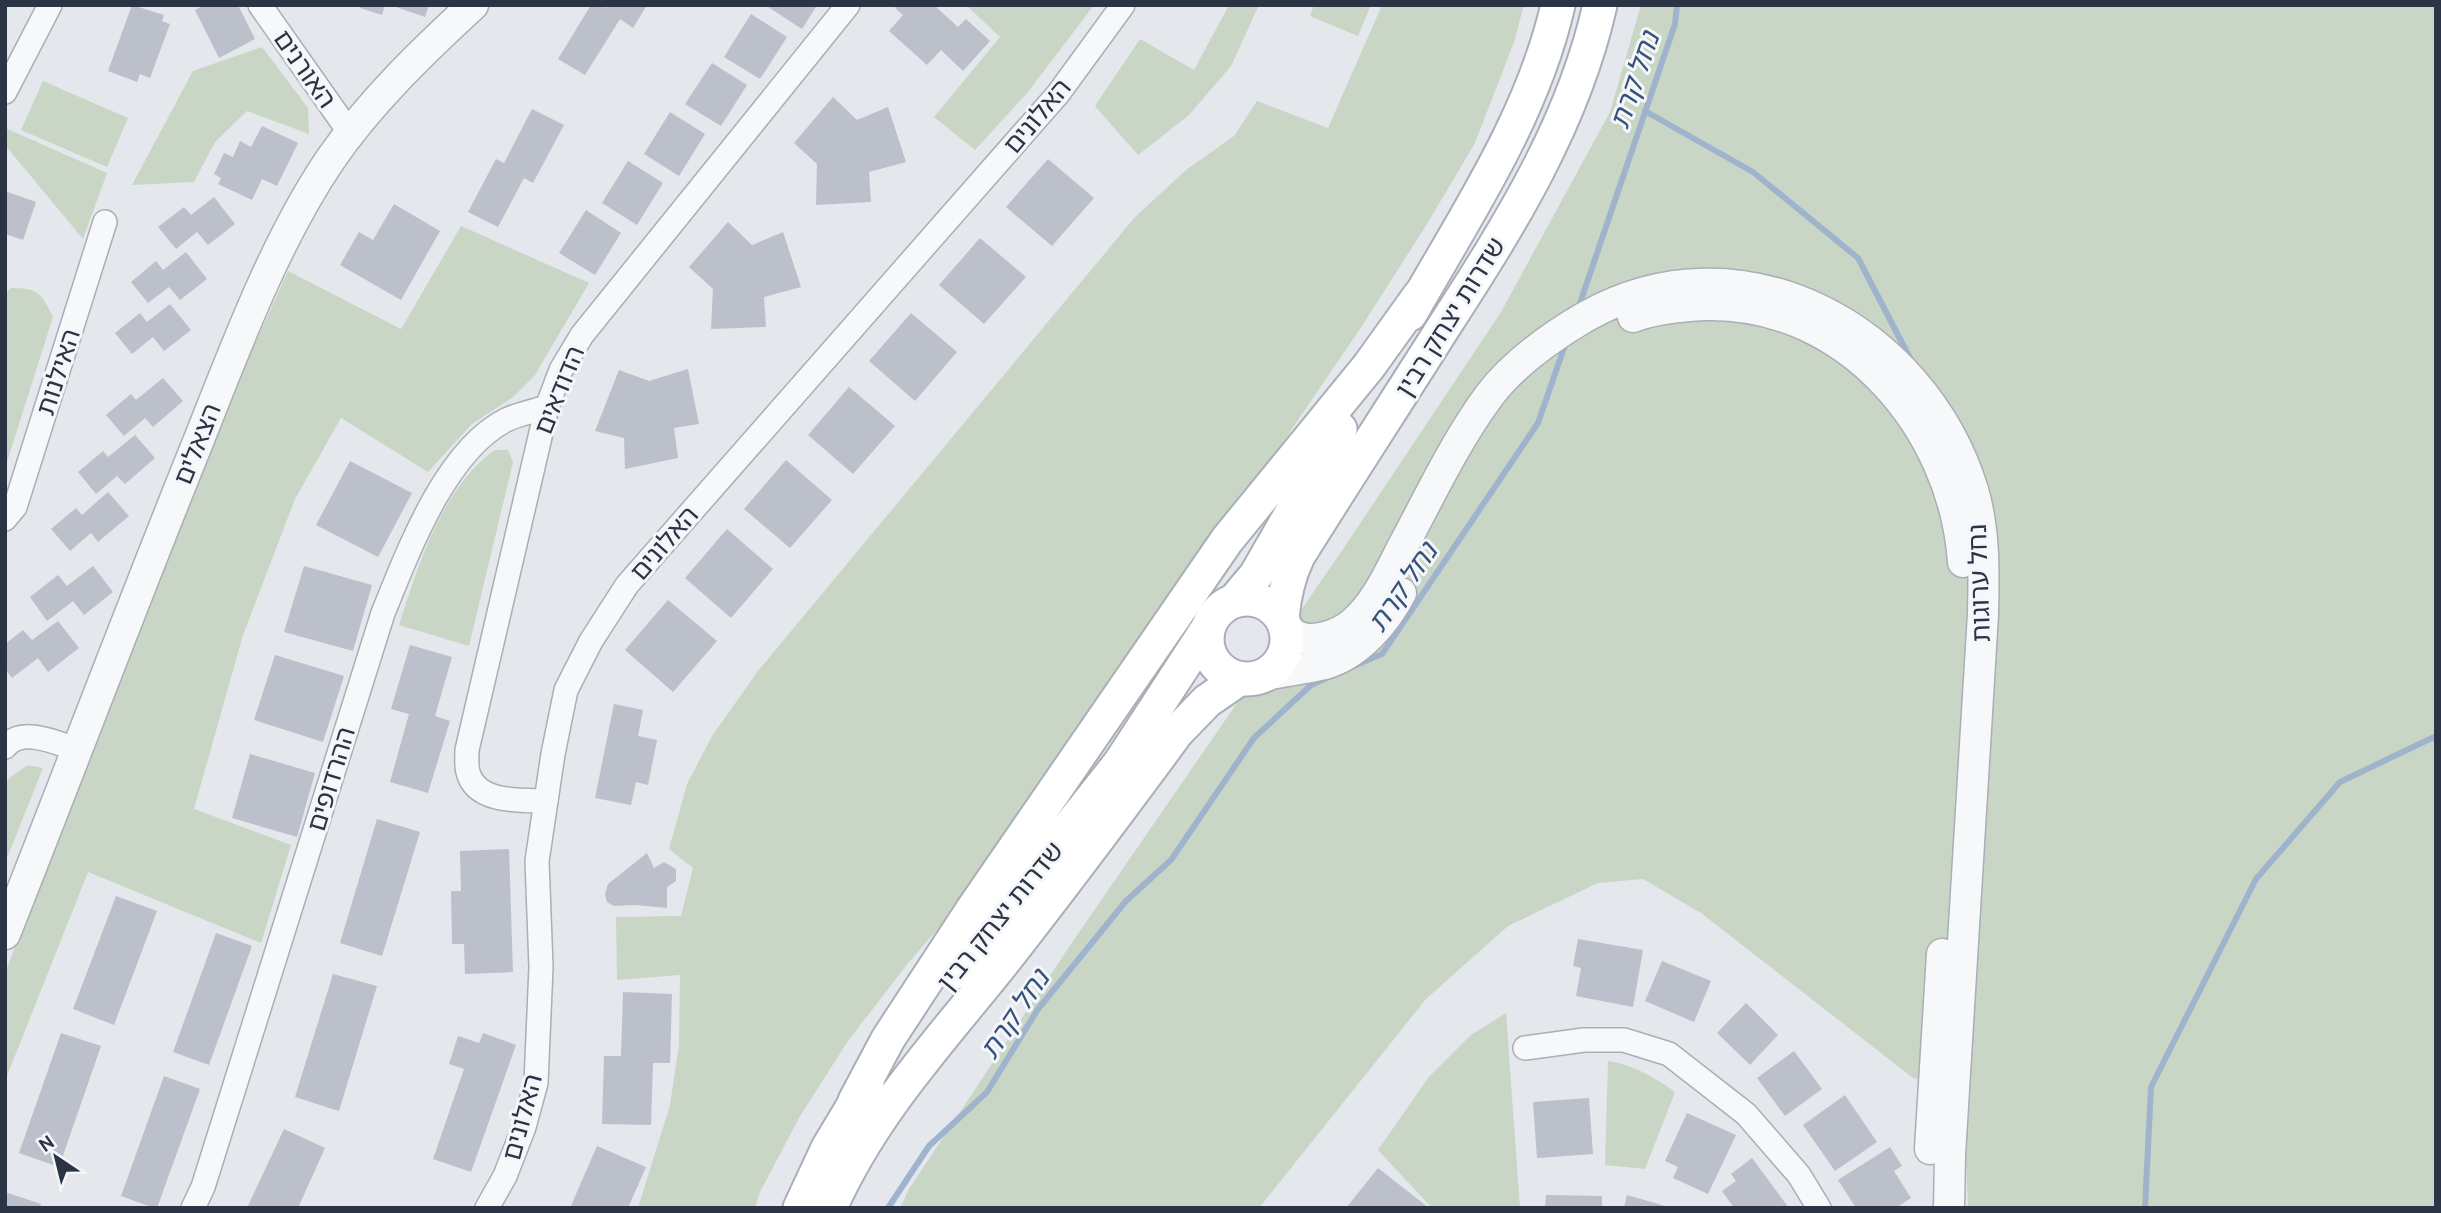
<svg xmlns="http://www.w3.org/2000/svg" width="2441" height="1213" viewBox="0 0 2441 1213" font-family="Cabin,'Noto Sans Hebrew',sans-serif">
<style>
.green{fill:#c9d6c5}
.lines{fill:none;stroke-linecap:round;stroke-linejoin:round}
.stream{stroke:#9fb4cc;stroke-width:6}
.building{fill:#bbc0ca}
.minor-casing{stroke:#a9aeb7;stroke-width:26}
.tertiary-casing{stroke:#a9aeb7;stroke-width:33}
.secondary-casing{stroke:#a9aeb7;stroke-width:37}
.minor{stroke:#f7f8fa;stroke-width:23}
.tertiary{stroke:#f7f8fa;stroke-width:30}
.secondary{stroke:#fff;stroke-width:33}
.labels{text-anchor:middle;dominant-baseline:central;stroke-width:6;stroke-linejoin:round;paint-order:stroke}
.street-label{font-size:26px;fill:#2b3445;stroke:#f4f6f9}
.water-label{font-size:28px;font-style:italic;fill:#34527a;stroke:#f4f6f9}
</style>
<rect width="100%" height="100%" fill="#e4e7ec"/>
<g class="green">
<polygon points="966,5 1094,5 1028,92 975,150 934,117 1000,37"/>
<polygon points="1229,5 1259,5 1231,66 1189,115 1138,155 1095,106 1140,39 1194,70"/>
<polygon points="1314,5 1371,5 1358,36 1310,16"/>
<polygon points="1382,5 1524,5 1514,42 1475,143 1427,224 1362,326 1062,767 984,876 909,962 848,1041 800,1116 760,1192 755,1208 638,1208 670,1105 679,1045 680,975 617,980 616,917 681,916 693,868 669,849 687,784 712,736 758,671 1135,217 1186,170 1234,136 1257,101 1328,128"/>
<polygon points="1641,5 2436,5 2436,1208 1968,1208 1963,1091 1913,1078 1701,913 1643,879 1598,883 1508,926 1426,999 1259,1208 900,1208 909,1189 1071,944 1341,552 1501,312 1610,112"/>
<polygon points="262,47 308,108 309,134 247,111 215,142 194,182 132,185 193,71"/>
<polygon points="43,81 128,118 107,167 21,130"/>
<polygon points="5,128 107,173 83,239 5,145"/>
<polygon points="461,226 589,283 535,375 513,397 472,424 428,472 341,418 295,499 243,635 194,809 291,845 261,943 88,872 5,1081 5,973 180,524 239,379 288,271 401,329"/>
<path d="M11,288C38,288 41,293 53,317L5,468V293Z"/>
<path d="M495,450H508L513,462L469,646L399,625C418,566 442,487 495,450Z"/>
<polygon points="28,765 43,768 5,863 5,786 9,778"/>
<polygon points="1506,1013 1520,1208 1432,1208 1378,1150 1428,1078 1471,1035"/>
<path d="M1608,1061C1634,1065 1654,1077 1675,1092L1645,1169L1605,1165Z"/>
</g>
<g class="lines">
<g class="stream">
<polyline points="1645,111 1753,172 1858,258 1913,364"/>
<polyline points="1578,309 1675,24 1677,5"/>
<polyline points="1354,666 1382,654 1538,423 1566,342"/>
<polyline points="888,1208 929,1146 987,1092 1038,1009 1126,901 1171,860 1254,738 1311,685 1331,676"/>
<polyline points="2145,1208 2151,1087 2256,879 2340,782 2436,736"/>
</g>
</g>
<g class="building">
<polygon points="132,5 164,15 162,21 170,24 150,78 140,74 137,82 108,71"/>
<polygon points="204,5 238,5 255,39 219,58 195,10"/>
<polygon points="361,5 385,5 382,15 360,8"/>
<polygon points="390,5 429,5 425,17"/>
<polygon points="591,5 602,5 606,8 608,5 647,5 633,28 620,19 585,75 558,59"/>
<polygon points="765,5 817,5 802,29"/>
<polygon points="897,5 934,5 958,27 966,19 990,41 963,71 941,50 927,65 889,31 903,15 895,8"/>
<polygon points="751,14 787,37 760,79 724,57"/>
<polygon points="712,63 747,85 721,126 685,104"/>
<polygon points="833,97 857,120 888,107 906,162 869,172 871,202 816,205 817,164 794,143"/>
<polygon points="532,109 564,125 533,183 524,178 498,227 468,212 496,159 504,163"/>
<polygon points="670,112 705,134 679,176 644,154"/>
<polygon points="262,126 298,143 277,186 262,179 252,200 218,184 221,178 214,174 224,153 233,157 240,141 251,147"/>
<polygon points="1048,159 1094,198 1052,246 1006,207"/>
<polygon points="628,161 663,183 637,225 602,203"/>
<polygon points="5,191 36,202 23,240 5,234"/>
<polygon points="214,197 235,224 208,245 197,232 176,249 158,227 184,207 191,215"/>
<polygon points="394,204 440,231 401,300 340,265 359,232 373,240"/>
<polygon points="586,210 621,233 595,275 559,253"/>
<polygon points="728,222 752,245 783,232 801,287 764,297 766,327 711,329 713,289 689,267"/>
<polygon points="980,238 1026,277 984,324 939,285"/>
<polygon points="186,252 207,279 180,300 169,287 148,303 131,282 156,261 163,270"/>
<polygon points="170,304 191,330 164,351 153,337 132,354 115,333 140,313 147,322"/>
<polygon points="911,313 957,352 915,401 869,361"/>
<polygon points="688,369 699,424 674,428 678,458 625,469 624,438 595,431 619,370 649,381"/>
<polygon points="163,378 183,401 153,427 145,418 124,436 106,415 131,394 136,400"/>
<polygon points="849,387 895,426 853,474 808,435"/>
<polygon points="135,435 155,458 125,484 117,476 96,494 78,472 103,451 108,457"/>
<polygon points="786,460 832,500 790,548 744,509"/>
<polygon points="350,461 412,493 378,557 316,525"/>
<polygon points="108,492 129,516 98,542 91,533 70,551 51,529 76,508 82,515"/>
<polygon points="727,529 773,569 731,618 685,578"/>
<polygon points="93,566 113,592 84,615 73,601 47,621 30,597 58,575 67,586"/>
<polygon points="304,566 372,585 353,651 284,632"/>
<polygon points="668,600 717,641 673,692 625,650"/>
<polygon points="58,621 79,648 48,672 38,658 12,678 5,669 5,644 23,630 32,640"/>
<polygon points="410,645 452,657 435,716 450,721 428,793 390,782 409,714 391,709"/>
<polygon points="275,655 344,676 323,742 254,720"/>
<polygon points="614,704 643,710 638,736 657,740 648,785 636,782 631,805 595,798"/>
<polygon points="250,754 315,773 297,837 232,818"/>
<polygon points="377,819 420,832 382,956 340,943"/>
<polygon points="509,849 513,972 465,974 464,944 452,944 451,891 461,891 460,851"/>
<polygon points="647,853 654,868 664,862 676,869 676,881 667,887 667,908 635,905 614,906 607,902 605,894 608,884"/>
<polygon points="116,896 157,911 114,1025 73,1009"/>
<polygon points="216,933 252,946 209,1065 173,1052"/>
<polygon points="1578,939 1643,950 1633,1007 1576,996 1581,968 1573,966"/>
<polygon points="1662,961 1711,981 1694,1022 1645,1001"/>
<polygon points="333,974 377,986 339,1111 295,1097"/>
<polygon points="623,992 672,994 670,1063 653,1063 651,1125 602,1124 604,1056 621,1056"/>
<polygon points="1746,1003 1778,1035 1750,1065 1717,1033"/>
<polygon points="61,1033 101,1046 59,1167 19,1153"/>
<polygon points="483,1033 516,1045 471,1172 433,1159 464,1069 449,1064 458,1036 479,1043"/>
<polygon points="1794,1051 1822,1089 1785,1116 1757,1078"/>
<polygon points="164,1076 200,1089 157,1208 154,1208 121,1196"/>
<polygon points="1845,1095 1877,1142 1835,1171 1803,1125"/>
<polygon points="1589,1098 1593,1154 1537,1158 1533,1102"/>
<polygon points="1687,1113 1736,1135 1708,1194 1673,1178 1678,1167 1665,1161"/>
<polygon points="284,1129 325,1148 298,1208 247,1208"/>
<polygon points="597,1146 646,1167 628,1208 570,1208"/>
<polygon points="1890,1147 1902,1166 1894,1171 1911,1198 1896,1208 1856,1208 1838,1180"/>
<polygon points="1752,1158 1789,1208 1734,1208 1722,1191 1736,1181 1731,1174"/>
<polygon points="1378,1168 1429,1208 1346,1208"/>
<polygon points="5,1192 41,1204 40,1208 5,1208"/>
<polygon points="1546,1195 1602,1196 1602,1208 1545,1208"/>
<polygon points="1627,1195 1669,1207 1668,1208 1624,1208"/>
</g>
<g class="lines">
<defs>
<g id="minor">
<polyline points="260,5 350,133"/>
<polyline points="5,92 50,5"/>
<polyline points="5,519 15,507 105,222"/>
<path d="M5,747C22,726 57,743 78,750"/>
<path d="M546,801C522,800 476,804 468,772C466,766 467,757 467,750L547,407L561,370L582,335L848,5"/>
<polyline points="1525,1048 1584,1040 1624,1040 1669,1054 1746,1114 1799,1175 1819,1208"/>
<path d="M193,1208L203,1187L383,613C408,552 445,451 506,420C518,414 534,411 547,407"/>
<polyline points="487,1208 505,1176 524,1127 536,1083 541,967 537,861 553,754 566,690 591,641 627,585 1058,94 1123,5"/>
</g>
<g id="tertiary">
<path d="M1633,317C1656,308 1682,306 1706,305C1848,302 1954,429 1963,562"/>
<path d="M1285,626C1289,630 1293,634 1297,636C1314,644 1340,634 1353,623C1376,603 1389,573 1403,546C1430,496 1455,442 1489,396C1513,364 1551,337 1585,317C1741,228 1923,328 1973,490C1985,530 1984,573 1983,614L1950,1155L1949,1208"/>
<path d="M1265,675C1284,671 1305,669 1325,664C1359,654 1385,623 1401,593"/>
<path d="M5,934C70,770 132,605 198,442C235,349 274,243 330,160C370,102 421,53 473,5"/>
<polyline points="1930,1149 1942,954"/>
</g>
<g id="secondary">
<path d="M1410,314C1466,215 1532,118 1558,5"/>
<circle cx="1247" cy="639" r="40"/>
<polyline points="1235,600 1256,575 1340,429"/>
<path d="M1282,618C1284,595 1288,577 1298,556C1346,479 1395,404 1443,328C1509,226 1573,125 1600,5"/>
<polyline points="955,972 1120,763 1208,628"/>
<polyline points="855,1101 888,1039 973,909 1227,540 1369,366 1420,295"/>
<polyline points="800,1208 828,1148 867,1083"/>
<path d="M830,1208C873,1111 942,1039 1007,957C1065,883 1121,808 1177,732L1207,701L1239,679"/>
</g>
</defs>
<use href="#minor" class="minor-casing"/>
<use href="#tertiary" class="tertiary-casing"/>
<use href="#secondary" class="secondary-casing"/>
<use href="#minor" class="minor"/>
<use href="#tertiary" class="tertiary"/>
<use href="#secondary" class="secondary"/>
</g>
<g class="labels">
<g class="street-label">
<text transform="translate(305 69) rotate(55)">האורנים</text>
<text transform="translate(1037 116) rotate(-50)">האלונים</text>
<text transform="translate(1450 317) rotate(-58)">שדרות יצחק רבין</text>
<text transform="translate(58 372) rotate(-72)">האילנות</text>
<text transform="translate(559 390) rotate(-68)">הדודאים</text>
<text transform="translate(197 444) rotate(-68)">הצאלים</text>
<text transform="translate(664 543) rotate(-49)">האלונים</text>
<text transform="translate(1979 583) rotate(-92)">נחל ערוגות</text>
<text transform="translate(331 779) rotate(-73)">ההרדופים</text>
<text transform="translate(1000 916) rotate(-51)">שדרות יצחק רבין</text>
<text transform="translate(522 1117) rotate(-75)">האלונים</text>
</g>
<g class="water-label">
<text transform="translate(1634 80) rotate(-71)">נחל קרת</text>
<text transform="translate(1402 587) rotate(-56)">נחל קרת</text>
<text transform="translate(1014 1014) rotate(-56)">נחל קרת</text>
</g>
</g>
<rect width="2441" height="1213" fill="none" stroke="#2b3445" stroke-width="14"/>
<g transform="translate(56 1157) rotate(325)" stroke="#f4f6f9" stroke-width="5" paint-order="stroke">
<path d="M0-5L12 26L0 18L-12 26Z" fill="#2b3445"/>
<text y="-10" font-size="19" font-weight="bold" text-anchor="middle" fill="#2b3445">N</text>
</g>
</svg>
